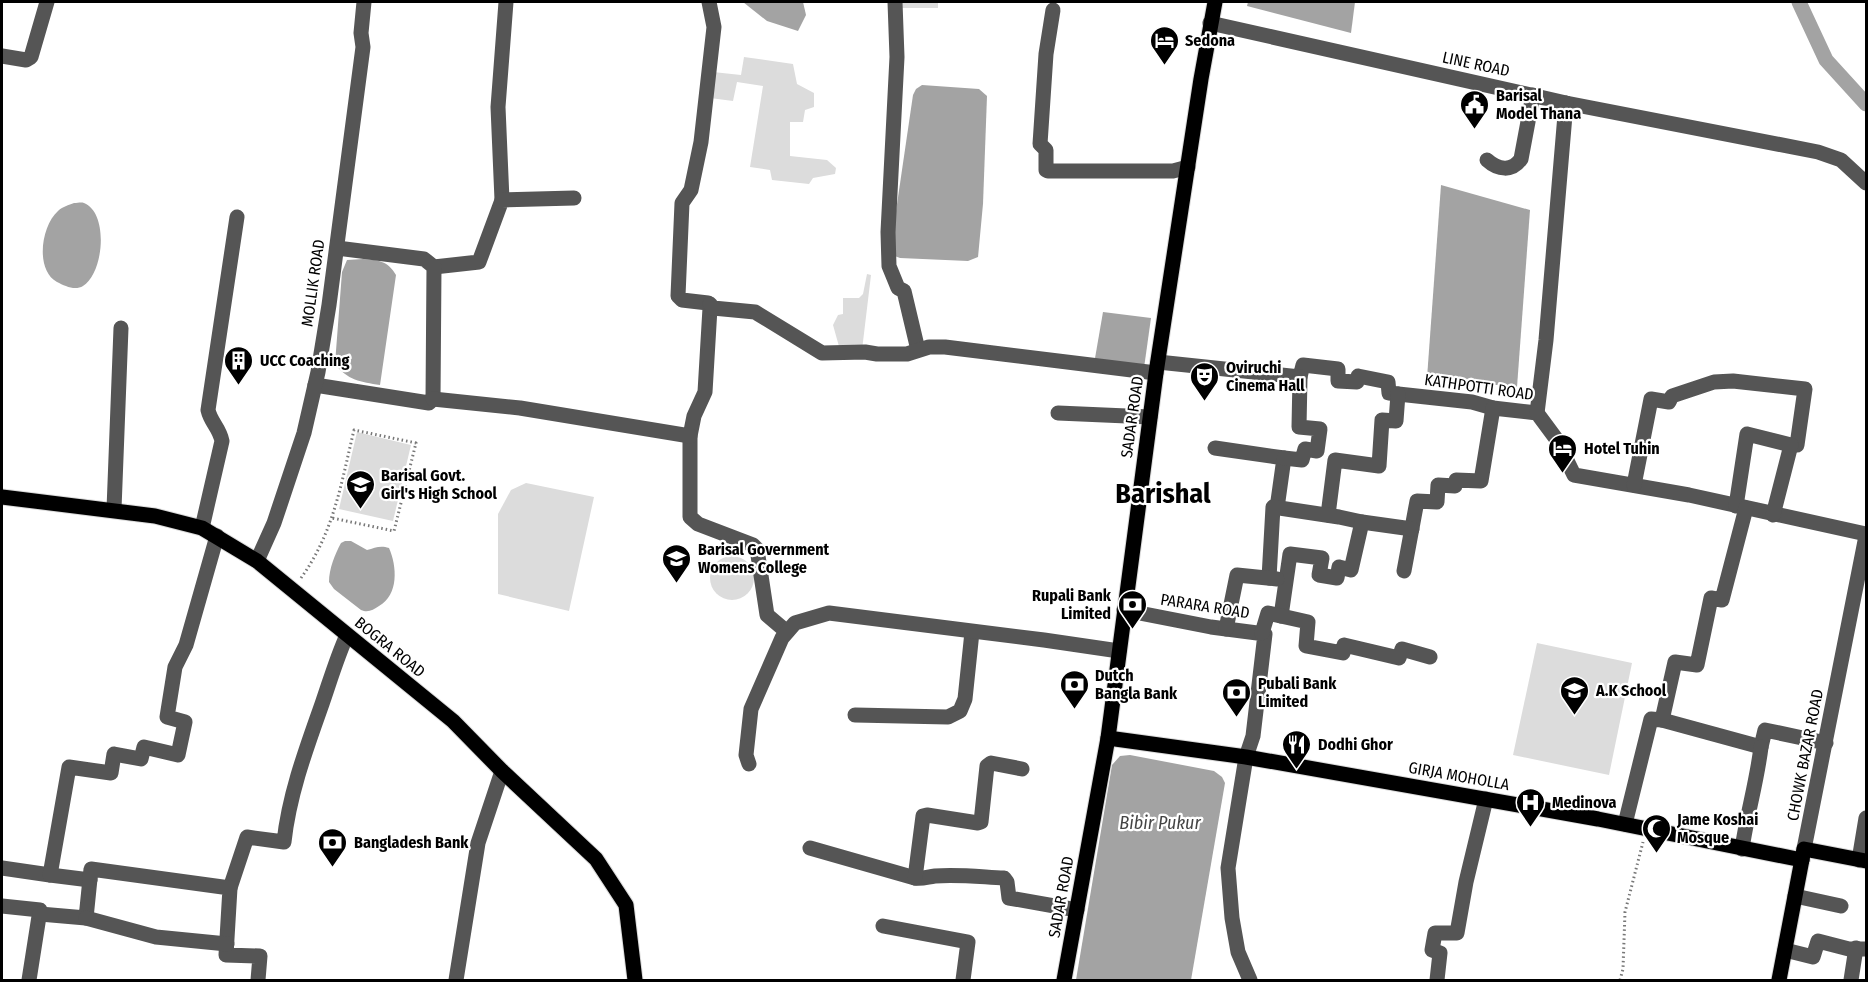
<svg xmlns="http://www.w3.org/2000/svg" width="1868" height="982" viewBox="0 0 1868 982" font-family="'Fira Sans Condensed',sans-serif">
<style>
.green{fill:#dcdcdc}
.water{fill:#a3a3a3}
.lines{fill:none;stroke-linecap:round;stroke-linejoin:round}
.canal{stroke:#a3a3a3;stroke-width:15}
.major-casing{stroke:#dbdbdb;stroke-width:17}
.path{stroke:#777;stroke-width:3;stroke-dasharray:1.5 3;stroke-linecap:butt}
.minor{stroke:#555;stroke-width:15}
.major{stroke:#000;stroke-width:15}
.labels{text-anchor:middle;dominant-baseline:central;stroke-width:4.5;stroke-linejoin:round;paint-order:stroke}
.poi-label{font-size:16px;font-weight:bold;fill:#000;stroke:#fff;text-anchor:start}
.street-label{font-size:16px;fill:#000;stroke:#fff}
.water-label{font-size:18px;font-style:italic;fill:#444;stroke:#fff}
.town-label{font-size:28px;font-weight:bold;fill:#000;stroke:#fff}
</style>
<rect width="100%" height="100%" fill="#fff"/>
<g class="green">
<polygon points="897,2 938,2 938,8 896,8"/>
<polygon points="744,57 793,64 797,84 814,93 814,107 805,110 803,122 790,122 790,156 827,160 836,168 835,174 813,178 809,184 772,180 770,170 750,167 763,86 737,82 733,101 710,98 713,72 741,75"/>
<polygon points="867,274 871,275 862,350 840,350 833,325 838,315 843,314 843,298 859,298 863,294"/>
<polygon points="357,432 411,445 393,521 339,509"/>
<polygon points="526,483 594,497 569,611 498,594 498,514 511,490"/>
<circle cx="732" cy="578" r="22"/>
<polygon points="1537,643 1632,663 1609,775 1513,755"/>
</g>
<g class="water">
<polygon points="743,2 803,2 806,15 798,31 767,21"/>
<polygon points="1248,2 1355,2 1351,33 1247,6"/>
<polygon points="922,85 979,89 987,96 983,204 978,257 968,261 900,258 892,255 891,245 913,95 916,89"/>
<polygon points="1441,185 1530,210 1517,387 1427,378"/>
<path d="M74,203C78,203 81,202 84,203C109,213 104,273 83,286C75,291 65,286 57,282C35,270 41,226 58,211C62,207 69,205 74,203Z"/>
<path d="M363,259C379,260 388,261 396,275L380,385C361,382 347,380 335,364L342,272L347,260Z"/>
<polygon points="1103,312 1151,318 1144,368 1094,364"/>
<path d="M345,541H351L367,550C375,548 380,545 389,548C397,566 399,595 379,606C373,610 368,613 361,610L334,589L329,582C329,569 335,554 341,543Z"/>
<polygon points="1130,755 1214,771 1222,777 1225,783 1191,980 1076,980 1112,765 1120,756"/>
</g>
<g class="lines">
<polyline class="canal" points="1799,2 1826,60 1866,104"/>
<defs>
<g id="major">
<polyline points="2,497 155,516 202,528 257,561 453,721 502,771 596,859 626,905 635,980"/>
<polyline points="1108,738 1246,757 1598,819 1802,860"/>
<polyline points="1064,980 1108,738 1156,373 1201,79 1215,2"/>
<polyline points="1779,980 1804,849 1866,861"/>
</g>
</defs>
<use href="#major" class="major-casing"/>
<g class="path">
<path d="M301,578C334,532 341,484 354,430L416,443L394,531L332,518"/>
<polyline points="1620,980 1623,969 1625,912 1643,842"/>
</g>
<g class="minor">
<polyline points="709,2 714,27 701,142 691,190 682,203 678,296 682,300 708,303 710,308 705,392 694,416 690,436 690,517 698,524 753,545 757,549 767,615 787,632"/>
<polyline points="895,2 897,57 888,232 889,266 898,288 904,291 918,350"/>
<polyline points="1053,10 1046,54 1040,144 1046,150 1046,170 1048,171 1173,171 1188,167"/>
<polyline points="1210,23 1566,103 1818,152 1841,160 1866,183"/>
<polyline points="2,56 26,60 31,57 47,2"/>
<path d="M1487,160C1498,170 1512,172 1521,159L1533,95"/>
<polyline points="502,200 498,107 506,2"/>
<polyline points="434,267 479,262 502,200 574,198"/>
<polyline points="710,304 713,308 755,312 822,353 865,352 877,354 907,354 929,347 945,347 1156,373"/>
<polyline points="1158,362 1300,377 1303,365 1338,369 1338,381 1357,382 1358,376 1388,382 1389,393 1472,402 1493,408 1537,413 1557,440 1574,475 1689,495 1866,534"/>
<polyline points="315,385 429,403 433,399 434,267 424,259 337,248"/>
<polyline points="433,399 520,408 690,436"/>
<polyline points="1058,413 1150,417"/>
<polyline points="1537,413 1546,340 1566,103"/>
<polyline points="1215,448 1284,458 1277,508"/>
<polyline points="1284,458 1302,460 1305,449 1317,451 1320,429 1299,427 1300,377"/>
<polyline points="1634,485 1651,399 1669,402 1672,396 1714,382 1733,381 1805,389 1797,445 1791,445"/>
<polyline points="1736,506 1747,434 1791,445 1773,515"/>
<polyline points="114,509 121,328"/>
<polyline points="1328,515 1335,460 1379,466 1382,420 1396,421 1398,394"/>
<path d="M202,528L222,441C219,427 211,423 208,410L237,217"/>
<polyline points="257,561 274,523 304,433 318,372 329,305 363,47 361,33 364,2"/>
<polyline points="1404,571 1417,501 1437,502 1438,485 1455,486 1456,480 1481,481 1493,408"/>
<polyline points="1269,578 1273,507 1339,517 1362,522"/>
<polyline points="1124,610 1211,627 1265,634 1253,736 1246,757 1228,868 1232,918 1238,952 1250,980"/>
<polyline points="1281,616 1290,554 1322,558 1319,575 1337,578 1339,567 1351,570 1362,522 1412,529"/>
<polyline points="1226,629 1237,575 1277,579"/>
<polyline points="1262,633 1268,613 1308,622 1306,646 1343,653 1344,645 1399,658 1402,649 1430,657"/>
<polyline points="855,715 948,717 960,711 965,699 972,632"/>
<polyline points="1662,720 1761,747 1765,730 1826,743"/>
<polyline points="749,764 746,755 751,709 782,638 795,623 829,613 1044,640 1119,651"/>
<polyline points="1625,824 1651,719 1662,720 1675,662 1697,665 1711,598 1722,600 1746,508"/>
<path d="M810,848L915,878C923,879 927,877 935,876C957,874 982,877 1004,878L1007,882L1009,898L1077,910"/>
<path d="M1742,849C1747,814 1757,781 1761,747"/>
<polyline points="1804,849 1866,536"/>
<polyline points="1859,860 1866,818"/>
<polyline points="2,868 50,875"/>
<polyline points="915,878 923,816 927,815 978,823 981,822 987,766 991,763 1022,769"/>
<polyline points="90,880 50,875 69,767 111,773 114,754 141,759 144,747 178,755 185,722 167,717 175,667 186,645 217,536"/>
<path d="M230,888L247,837L284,842C289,795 306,749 322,704C330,681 337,657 347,635"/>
<polyline points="1795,896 1841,906"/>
<polyline points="2,906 40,910 29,980"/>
<polyline points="40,914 86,918 91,869 230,888 226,955 260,956 258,980"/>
<polyline points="86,918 156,937 227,944"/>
<polyline points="883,926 968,942 963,980"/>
<polyline points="1785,950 1813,957 1818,941 1849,949 1866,949"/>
<polyline points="456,980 478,843 502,771"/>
<polyline points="1437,980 1440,953 1432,950 1435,933 1457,933 1466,882 1486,799"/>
<polyline points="1851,980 1856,948"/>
</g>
<use href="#major" class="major"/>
</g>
<defs>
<symbol id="hotel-pin" viewBox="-11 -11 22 30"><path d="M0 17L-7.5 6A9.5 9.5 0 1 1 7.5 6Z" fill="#000" stroke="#fff"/><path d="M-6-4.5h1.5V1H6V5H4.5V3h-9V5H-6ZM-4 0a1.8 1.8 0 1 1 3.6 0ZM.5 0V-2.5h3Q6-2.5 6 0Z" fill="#fff"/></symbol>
<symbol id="civic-pin" viewBox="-11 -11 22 30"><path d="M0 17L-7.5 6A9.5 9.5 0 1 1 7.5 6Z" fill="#000" stroke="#fff"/><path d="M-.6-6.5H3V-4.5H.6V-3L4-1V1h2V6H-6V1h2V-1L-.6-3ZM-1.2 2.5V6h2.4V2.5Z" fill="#fff"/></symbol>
<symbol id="building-pin" viewBox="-11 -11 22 30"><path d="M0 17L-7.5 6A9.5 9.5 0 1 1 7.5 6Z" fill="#000" stroke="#fff"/><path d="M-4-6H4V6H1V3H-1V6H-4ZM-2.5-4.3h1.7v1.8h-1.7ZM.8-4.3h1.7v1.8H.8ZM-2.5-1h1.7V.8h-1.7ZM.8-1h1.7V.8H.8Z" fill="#fff"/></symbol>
<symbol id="theatre-pin" viewBox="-11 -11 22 30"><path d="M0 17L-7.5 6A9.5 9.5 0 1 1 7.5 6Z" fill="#000" stroke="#fff"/><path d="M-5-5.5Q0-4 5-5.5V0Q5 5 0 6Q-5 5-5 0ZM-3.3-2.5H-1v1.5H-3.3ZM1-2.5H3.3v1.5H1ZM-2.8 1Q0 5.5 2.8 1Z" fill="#fff"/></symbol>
<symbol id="school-pin" viewBox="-11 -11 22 30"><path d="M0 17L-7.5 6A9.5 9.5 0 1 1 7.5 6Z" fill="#000" stroke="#fff"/><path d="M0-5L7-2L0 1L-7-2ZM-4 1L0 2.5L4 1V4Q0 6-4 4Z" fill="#fff"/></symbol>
<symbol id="bank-pin" viewBox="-11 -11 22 30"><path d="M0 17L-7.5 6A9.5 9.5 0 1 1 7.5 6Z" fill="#000" stroke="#fff"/><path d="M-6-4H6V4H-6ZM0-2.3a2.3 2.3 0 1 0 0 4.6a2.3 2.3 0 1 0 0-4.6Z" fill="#fff"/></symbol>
<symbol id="restaurant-pin" viewBox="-11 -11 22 30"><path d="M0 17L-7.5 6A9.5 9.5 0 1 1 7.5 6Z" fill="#000" stroke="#fff"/><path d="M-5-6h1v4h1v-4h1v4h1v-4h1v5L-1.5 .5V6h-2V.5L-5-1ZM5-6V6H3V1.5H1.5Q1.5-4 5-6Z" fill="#fff"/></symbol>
<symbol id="hospital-pin" viewBox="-11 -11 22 30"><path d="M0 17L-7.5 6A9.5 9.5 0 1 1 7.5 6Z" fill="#000" stroke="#fff"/><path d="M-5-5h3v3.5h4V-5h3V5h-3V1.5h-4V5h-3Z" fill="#fff"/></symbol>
<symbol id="mosque-pin" viewBox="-11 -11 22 30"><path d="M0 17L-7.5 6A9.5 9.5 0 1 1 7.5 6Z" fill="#000" stroke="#fff"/><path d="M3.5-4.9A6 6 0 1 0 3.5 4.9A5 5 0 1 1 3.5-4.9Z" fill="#fff"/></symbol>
</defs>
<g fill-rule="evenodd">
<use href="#hotel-pin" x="1148" y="24" width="33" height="45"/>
<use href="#civic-pin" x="1458" y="88" width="33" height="45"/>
<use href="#building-pin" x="222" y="344" width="33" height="45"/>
<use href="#theatre-pin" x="1188" y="360" width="33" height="45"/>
<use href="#hotel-pin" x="1546" y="432" width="33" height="45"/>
<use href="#school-pin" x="344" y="468" width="33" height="45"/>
<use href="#school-pin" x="660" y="542" width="33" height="45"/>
<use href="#bank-pin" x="1116" y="588" width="33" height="45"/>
<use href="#bank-pin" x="1058" y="668" width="33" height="45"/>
<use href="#school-pin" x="1558" y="674" width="33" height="45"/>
<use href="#bank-pin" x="1220" y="676" width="33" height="45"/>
<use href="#restaurant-pin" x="1280" y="728" width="33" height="45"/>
<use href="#hospital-pin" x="1514" y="786" width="33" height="45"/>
<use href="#mosque-pin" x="1640" y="812" width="33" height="45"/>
<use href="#bank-pin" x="316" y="826" width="33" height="45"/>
</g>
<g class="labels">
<g class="poi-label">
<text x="1185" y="40">Sedona</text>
<text x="1496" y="95">Barisal<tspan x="1496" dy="18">Model Thana</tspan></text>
<text x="260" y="360">UCC Coaching</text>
<text x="1226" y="367">Oviruchi<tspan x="1226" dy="18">Cinema Hall</tspan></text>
<text x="1584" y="448">Hotel Tuhin</text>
<text x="381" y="475">Barisal Govt.<tspan x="381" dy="18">Girl's High School</tspan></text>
<text x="698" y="549">Barisal Government<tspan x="698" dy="18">Womens College</tspan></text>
<text x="1111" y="595" text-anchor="end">Rupali Bank<tspan x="1111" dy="18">Limited</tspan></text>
<text x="1095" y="675">Dutch<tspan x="1095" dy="18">Bangla Bank</tspan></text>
<text x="1258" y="683">Pubali Bank<tspan x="1258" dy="18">Limited</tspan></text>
<text x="1596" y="690">A.K School</text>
<text x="1318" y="744">Dodhi Ghor</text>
<text x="1552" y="802">Medinova</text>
<text x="1677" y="819">Jame Koshai<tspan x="1677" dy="18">Mosque</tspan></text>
<text x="354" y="842">Bangladesh Bank</text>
</g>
<g class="street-label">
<text transform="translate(1476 64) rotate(12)">LINE ROAD</text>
<text transform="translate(313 283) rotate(-82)">MOLLIK ROAD</text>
<text transform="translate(1479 387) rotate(8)">KATHPOTTI ROAD</text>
<text transform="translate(1132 417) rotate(-82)">SADAR ROAD</text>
<text transform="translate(1205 606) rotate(9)">PARARA ROAD</text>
<text transform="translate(390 647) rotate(39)">BOGRA ROAD</text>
<text transform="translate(1805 755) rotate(-79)">CHOWK BAZAR ROAD</text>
<text transform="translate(1459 776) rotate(10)">GIRJA MOHOLLA</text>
<text transform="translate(1061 897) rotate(-80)">SADAR ROAD</text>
</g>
<g class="water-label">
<text x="1160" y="823">Bibir Pukur</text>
</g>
<g class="town-label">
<text x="1163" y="493">Barishal</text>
</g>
</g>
<rect width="1868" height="982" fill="none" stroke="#000000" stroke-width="6"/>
</svg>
